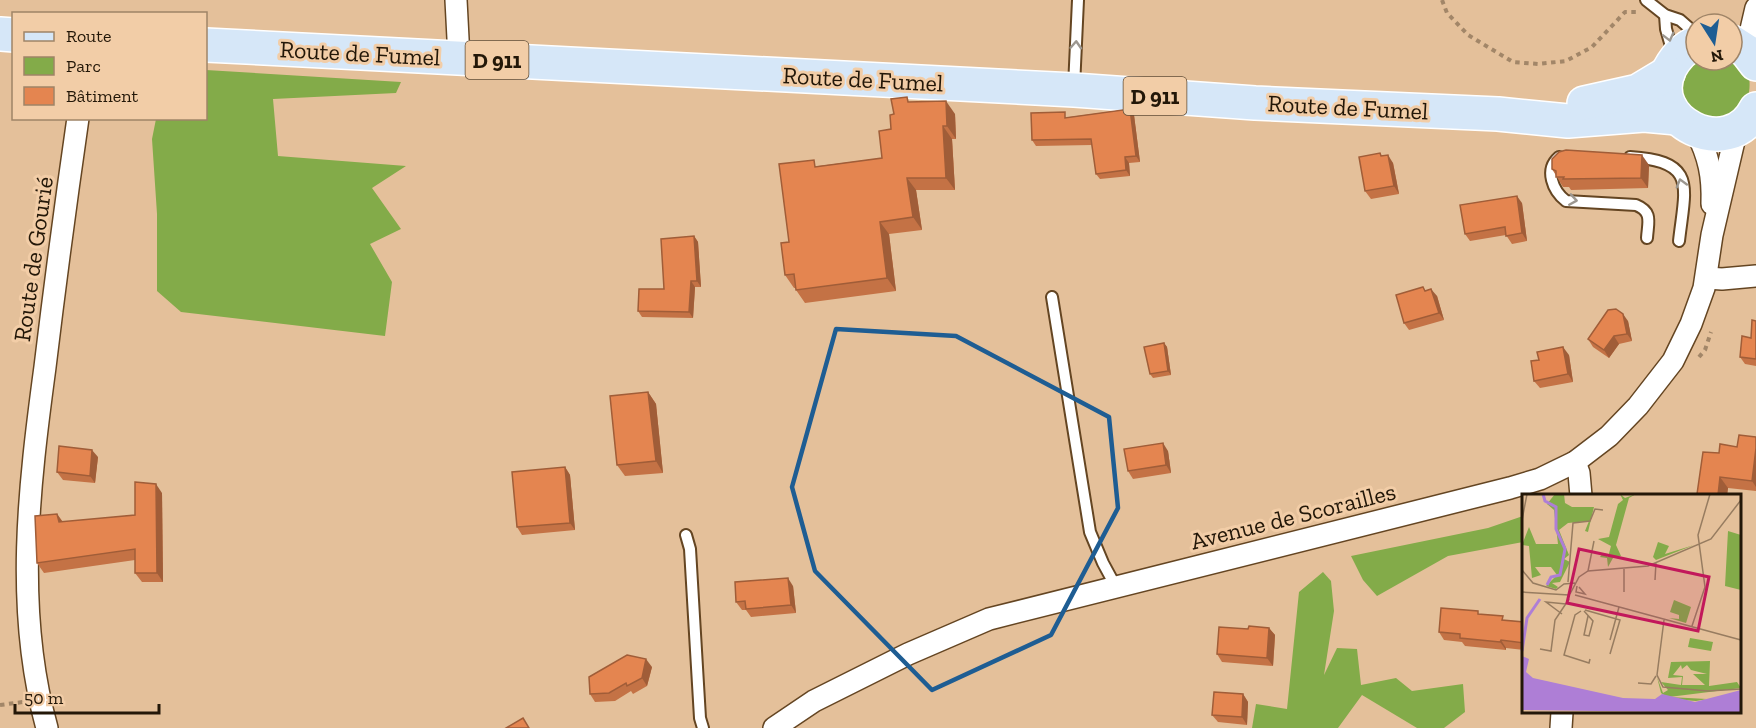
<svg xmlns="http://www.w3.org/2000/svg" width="1756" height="728" viewBox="0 0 1756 728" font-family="'Zilla Slab',serif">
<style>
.green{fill:#83ab49}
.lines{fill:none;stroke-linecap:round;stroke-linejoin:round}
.service-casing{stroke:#644522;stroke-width:14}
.minor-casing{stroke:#644522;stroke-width:24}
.primary-casing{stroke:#fff;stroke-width:36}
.path{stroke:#a28668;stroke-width:4;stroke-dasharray:4.5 4.5;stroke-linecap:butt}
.service{stroke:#fff;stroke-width:10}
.minor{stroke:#fff;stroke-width:21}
.primary{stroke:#d6e7f8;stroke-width:33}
.wall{fill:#c47245}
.shaded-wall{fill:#a05d38}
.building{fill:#e48550;stroke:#a05d38;stroke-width:1.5}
.oneway{stroke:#9c9790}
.marked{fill:none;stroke:#1e5d93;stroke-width:4.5;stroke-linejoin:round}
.labels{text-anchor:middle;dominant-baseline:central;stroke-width:6;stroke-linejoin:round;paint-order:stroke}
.shield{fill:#f2cda7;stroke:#614e38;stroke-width:1.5}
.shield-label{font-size:22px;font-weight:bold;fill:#231708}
.street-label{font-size:24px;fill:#231708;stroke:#f2cda7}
.inset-river{fill:none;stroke:#ae7ed6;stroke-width:3}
.inset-road{fill:none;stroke:#977c60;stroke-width:1.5}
.view{fill:#c2185b;fill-opacity:0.15;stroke:#c2185b;stroke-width:3}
.inset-edge{fill:none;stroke:#231708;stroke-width:3}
</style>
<rect width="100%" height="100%" fill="#e4c09a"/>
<g class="green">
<path d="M1696,60H1732L1749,76C1750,84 1750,92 1747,99C1736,128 1693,125 1681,97C1679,91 1681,81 1681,74Z"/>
<polygon points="206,70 401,82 396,93 273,99 278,156 406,166 372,188 401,229 370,244 392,282 385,336 181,312 157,291 157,214 152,139 156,119 206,118"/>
<polygon points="1523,516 1523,542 1448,556 1377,596 1363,580 1351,556 1488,528"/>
<polygon points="1323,572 1331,581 1334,611 1324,675 1337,648 1357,649 1361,685 1396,678 1412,691 1463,684 1465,712 1444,728 1417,728 1362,695 1338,728 1252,728 1256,704 1287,709 1299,592"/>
</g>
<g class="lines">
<defs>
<g id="service">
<polyline points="1646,0 1665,15 1680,20 1696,34"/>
<polyline points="1665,15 1666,29 1673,53"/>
<polyline points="1074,87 1078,0"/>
<path d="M1559,157C1544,170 1553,191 1566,201L1636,205C1653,212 1648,222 1647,238"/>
<path d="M1630,157C1698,161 1685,187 1679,241"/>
<polyline points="1052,297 1090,532 1103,563 1116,587"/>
<polyline points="686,535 690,549 700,718 703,728"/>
</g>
<g id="minor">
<polyline points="456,0 459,58"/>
<polyline points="1746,51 1756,8"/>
<path d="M1696,131C1709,157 1713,176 1712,204"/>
<polyline points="1707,278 1722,279 1756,276"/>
<polyline points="1575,462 1579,473 1581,496"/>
<path d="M47,728C14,610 29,486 45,367C55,284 66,201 78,118"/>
<polyline points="774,728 814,701 908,654 989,619 1510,488 1540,479 1575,462 1609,436 1638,406 1673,361 1691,324 1704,288 1712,235 1737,128"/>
<polyline points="1561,728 1562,712"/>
</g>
<g id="primary">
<polyline points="0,34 14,35"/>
<polyline points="1732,42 1746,51 1756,64"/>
<path d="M1696,43C1684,48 1676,57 1670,68C1644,121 1729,163 1756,109"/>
<polyline points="206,45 1074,90 1255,103 1498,114 1568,121 1644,115 1677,118"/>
<polyline points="1584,103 1638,91 1668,73"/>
</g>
</defs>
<use href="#service" class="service-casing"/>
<use href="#minor" class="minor-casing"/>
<use href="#primary" class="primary-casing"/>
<g class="path">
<polyline points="1442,0 1447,13 1468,35 1513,62 1538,64 1566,61 1592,47 1625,12 1637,12"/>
<polyline points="1699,357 1705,350 1711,332"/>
<polyline points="0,705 23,702"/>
</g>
<use href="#service" class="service"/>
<use href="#minor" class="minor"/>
<use href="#primary" class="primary"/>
</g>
<g class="wall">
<polygon points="911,102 955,114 956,139 952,139 955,190 916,190 922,230 889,234 896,291 805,303 796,290 796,288 794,288 785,275 789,242 818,166 882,158 891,129 894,114"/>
<polygon points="1130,109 1134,115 1140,162 1129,163 1130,176 1100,179 1096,174 1092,145 1036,146 1032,140 1069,117"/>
<polygon points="1382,156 1393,163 1399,194 1371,199 1365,191"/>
<polygon points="1649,165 1648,188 1571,190 1569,187 1563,187 1552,169"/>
<polygon points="1522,203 1527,241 1512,244 1506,235 1470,241 1465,234"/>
<polygon points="694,236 698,242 701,287 695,287 693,318 642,317 638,311 664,289"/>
<polygon points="1426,291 1437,296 1444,320 1409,330 1404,323"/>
<polygon points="1628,321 1632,341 1619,344 1609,358 1593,347 1588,339"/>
<polygon points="1756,321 1756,366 1745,364 1740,357 1751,338"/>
<polygon points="1164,343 1167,347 1171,375 1153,378 1150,374"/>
<polygon points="1569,355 1573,382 1540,388 1534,381 1539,360"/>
<polygon points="648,392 656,404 663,473 625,476 617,465"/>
<polygon points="1756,437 1756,491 1728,488 1727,495 1698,495 1697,494 1737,447"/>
<polygon points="1168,451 1171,473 1133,479 1128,471"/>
<polygon points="98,457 95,483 63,480 57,472"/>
<polygon points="565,467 570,475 575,530 522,535 517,527"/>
<polygon points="162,493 163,582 142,582 135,573 135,560 44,573 37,563 57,514 63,522 135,515"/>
<polygon points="793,586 796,613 751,617 746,610 742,610 736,602"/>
<polygon points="1481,615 1505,620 1524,622 1524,650 1506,648 1506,650 1465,646 1462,642 1444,640 1439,632"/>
<polygon points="1269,628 1275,635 1273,666 1222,662 1217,654 1248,629"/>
<polygon points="652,667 647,686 633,694 631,691 615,701 595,702 590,694"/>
<polygon points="1243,694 1248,702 1247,725 1218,722 1212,715"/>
</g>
<g class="shaded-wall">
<polygon points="946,101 955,114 956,139 947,126"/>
<polygon points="1130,109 1134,115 1140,162 1136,156"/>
<polygon points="943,126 952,139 955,190 946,178"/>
<polygon points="1388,155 1393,163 1399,194 1394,186"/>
<polygon points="1642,155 1649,165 1648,188 1641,178"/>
<polygon points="1125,157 1129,163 1130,176 1126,170"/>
<polygon points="907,178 916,190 922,230 913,217"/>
<polygon points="1517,196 1522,203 1527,241 1522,233"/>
<polygon points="880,222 889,234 896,291 887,278"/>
<polygon points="694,236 698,242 701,287 697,281"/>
<polygon points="691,281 695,287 693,318 689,312"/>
<polygon points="1431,289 1437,296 1444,320 1439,313"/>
<polygon points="1623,314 1628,321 1632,341 1627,334"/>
<polygon points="1614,336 1619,344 1609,358 1604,350"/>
<polygon points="1164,343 1167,347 1171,375 1168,371"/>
<polygon points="1563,347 1569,355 1573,382 1568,374"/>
<polygon points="648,392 656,404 663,473 656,461"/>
<polygon points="1163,443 1168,451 1171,473 1166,465"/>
<polygon points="1756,448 1756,487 1752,481"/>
<polygon points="92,450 98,457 95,483 90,476"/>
<polygon points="565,467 570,475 575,530 570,523"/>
<polygon points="1720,477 1728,488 1727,495 1718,495"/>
<polygon points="156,484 162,493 163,582 157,573"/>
<polygon points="57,514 64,524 59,522"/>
<polygon points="788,578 793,586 796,613 791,605"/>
<polygon points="1269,628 1275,635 1273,666 1267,658"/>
<polygon points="1501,640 1506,648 1506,650 1500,642"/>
<polygon points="646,659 652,667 647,686 642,678"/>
<polygon points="1243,694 1248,702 1247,725 1242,717"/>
</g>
<g class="building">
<polygon points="907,97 908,102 946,101 947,126 943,126 946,178 907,178 913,217 880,222 887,278 796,290 794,274 785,275 781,243 789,242 779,164 814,160 815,167 882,158 879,131 891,129 890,115 894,114 891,99"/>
<polygon points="1130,109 1136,156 1125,157 1126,170 1096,174 1091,139 1032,140 1031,113 1065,112 1065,118"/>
<polygon points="1566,150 1642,155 1641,178 1563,179 1564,177 1556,177 1556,171 1552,169 1552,159 1559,152"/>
<polygon points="1380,153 1381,156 1388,155 1394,186 1365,191 1359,157"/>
<polygon points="1517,196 1522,233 1506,236 1505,227 1465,234 1460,205"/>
<polygon points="694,236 697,281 691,281 689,312 638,311 639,289 664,289 661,239"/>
<polygon points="1423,287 1425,291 1431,289 1439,313 1404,323 1396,295"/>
<polygon points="1616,309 1623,314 1627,334 1614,336 1604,350 1588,339 1608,310"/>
<polygon points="1752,320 1756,321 1756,359 1740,357 1742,336 1751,338"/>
<polygon points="1164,343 1168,371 1150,374 1144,347"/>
<polygon points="1563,347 1568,374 1534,381 1531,361 1539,360 1537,352"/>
<polygon points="648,392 656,461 617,465 610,396"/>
<polygon points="1739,435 1756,437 1756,448 1752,481 1720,477 1718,495 1697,494 1703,452 1719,453 1720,444 1737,447"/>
<polygon points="1163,443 1166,465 1128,471 1124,449"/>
<polygon points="59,446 92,450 90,476 57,472"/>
<polygon points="565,467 570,523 517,527 512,472"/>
<polygon points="135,482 156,484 157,573 135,573 135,549 37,563 35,516 57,514 59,522 135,515"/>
<polygon points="788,578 791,605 746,609 745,601 736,602 735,582"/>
<polygon points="1441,608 1478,611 1478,614 1503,616 1502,620 1524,622 1524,643 1501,640 1500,642 1460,638 1460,634 1439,632"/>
<polygon points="1249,626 1269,628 1267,658 1217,654 1219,627 1248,629"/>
<polygon points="627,655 646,659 642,678 627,686 626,683 609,693 590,694 589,677"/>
<polygon points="1214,692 1243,694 1242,717 1212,715"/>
<polygon points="523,718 529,728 506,728"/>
</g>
<defs><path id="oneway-chevron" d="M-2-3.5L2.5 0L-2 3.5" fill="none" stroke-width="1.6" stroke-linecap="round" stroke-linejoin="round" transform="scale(1.5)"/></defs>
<g class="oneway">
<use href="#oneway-chevron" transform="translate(1669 37) rotate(76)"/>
<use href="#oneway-chevron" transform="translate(1076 45) rotate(-87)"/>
<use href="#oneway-chevron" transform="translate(1681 183) rotate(-106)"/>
<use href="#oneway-chevron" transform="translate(1573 200) rotate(9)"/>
</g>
<path class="marked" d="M836,329L956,336L1109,417L1118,508L1051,635L932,690L815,571L792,487Z"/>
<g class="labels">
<g class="shield">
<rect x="465.5" y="41" width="63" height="38" rx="4.5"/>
<rect x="1123.5" y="77" width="63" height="38" rx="4.5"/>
</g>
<g class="shield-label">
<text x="497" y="60">D 911</text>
<text x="1155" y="96">D 911</text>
</g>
<g class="street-label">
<text transform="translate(360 53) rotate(3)">Route de Fumel</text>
<text transform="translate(863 79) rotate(3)">Route de Fumel</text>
<text transform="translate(1348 107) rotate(3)">Route de Fumel</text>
<text transform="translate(33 259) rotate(-82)">Route de Gourié</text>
<text transform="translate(1293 516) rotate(-14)">Avenue de Scorailles</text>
</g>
</g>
<g transform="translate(1522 494)">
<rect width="219" height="219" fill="#e4c09a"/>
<path d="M33,0H42L43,9L50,13H72L66,38L63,37L67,27L46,29L37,36L47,61L42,65L48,68L38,88L30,89L36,93L34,95L24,92L35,81L29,73H13L19,81L10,84L7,52L0,51L7,33L14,50H36L32,16L25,10ZM98,0L103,4L114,0L107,4L94,51L99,62L91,64L86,73L85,64L78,63L81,59L86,63L89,52L76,45L87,43L96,10L101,6ZM206,37L219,41V96L203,92ZM136,48L147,52L143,60L172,51L134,66L131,63ZM152,106L169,113L164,129L147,124L157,125V121L148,118ZM168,144L191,148L189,157L166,153ZM188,167L187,192L215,188L219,194L147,203L185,205L174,207L148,205L139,199L135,183L141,199L146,196L139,188L159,191L160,183L146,184L149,168ZM159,171L160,175L165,171L169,176L185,180H171L183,191H160L161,182L151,181Z" fill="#83ab49" fill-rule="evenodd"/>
<path d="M0,162L7,165L4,178L11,184L101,204L133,205L140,200L173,208L219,196V219L0,216Z" fill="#ae7ed6"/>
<path class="inset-river" d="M21,0L23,7L34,13V35L43,55L38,81L29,83L25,91M0,157L5,124L18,105"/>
<path class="inset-road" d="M0,26L5,0M102,75V98M0,76L11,89L34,96L42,90L53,89M66,77L72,47M133,86L134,68M46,88L51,29L68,27L73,15L81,16M55,92L54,98L63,100L57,93M0,98L47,101M48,100L57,83L66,77L126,72L189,45L219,6M53,101L219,146M63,116L98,126L88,160M59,117L53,121L42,161L67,169L68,165M62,117L71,127L67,142L62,141L66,122M40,120L24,108L44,110M142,126L135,181L141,193L186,197L219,195M170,132L183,93L176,41L188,0M88,146L97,113M18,155L29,157L33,126L47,105M116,189L129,190L134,182"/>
<path class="view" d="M57,55L187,83L176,137L45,109Z"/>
<rect width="219" height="219" class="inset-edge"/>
</g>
<rect x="12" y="12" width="195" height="108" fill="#f2cda7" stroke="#9f8467" stroke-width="1.5"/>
<rect x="24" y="32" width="30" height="9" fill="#d6e7f8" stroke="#9f8467" stroke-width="1.5"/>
<text x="66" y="42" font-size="18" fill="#231708">Route</text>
<rect x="24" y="57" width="30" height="18" fill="#83ab49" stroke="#9f8467" stroke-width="1.5"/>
<text x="66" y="72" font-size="18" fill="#231708">Parc</text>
<rect x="24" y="87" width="30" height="18" fill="#e48550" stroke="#9f8467" stroke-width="1.5"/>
<text x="66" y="102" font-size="18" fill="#231708">Bâtiment</text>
<g transform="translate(1714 42) rotate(168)"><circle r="28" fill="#f2cda7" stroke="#9f8467" stroke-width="1.5"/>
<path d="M0-4.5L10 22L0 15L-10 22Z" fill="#1e5d93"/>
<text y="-9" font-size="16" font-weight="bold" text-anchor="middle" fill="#231708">N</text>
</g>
<path d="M15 704v9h144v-9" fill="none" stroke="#231708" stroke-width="3"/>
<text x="24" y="704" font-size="18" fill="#231708" stroke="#f2cda7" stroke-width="4.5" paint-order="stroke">50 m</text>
</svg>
